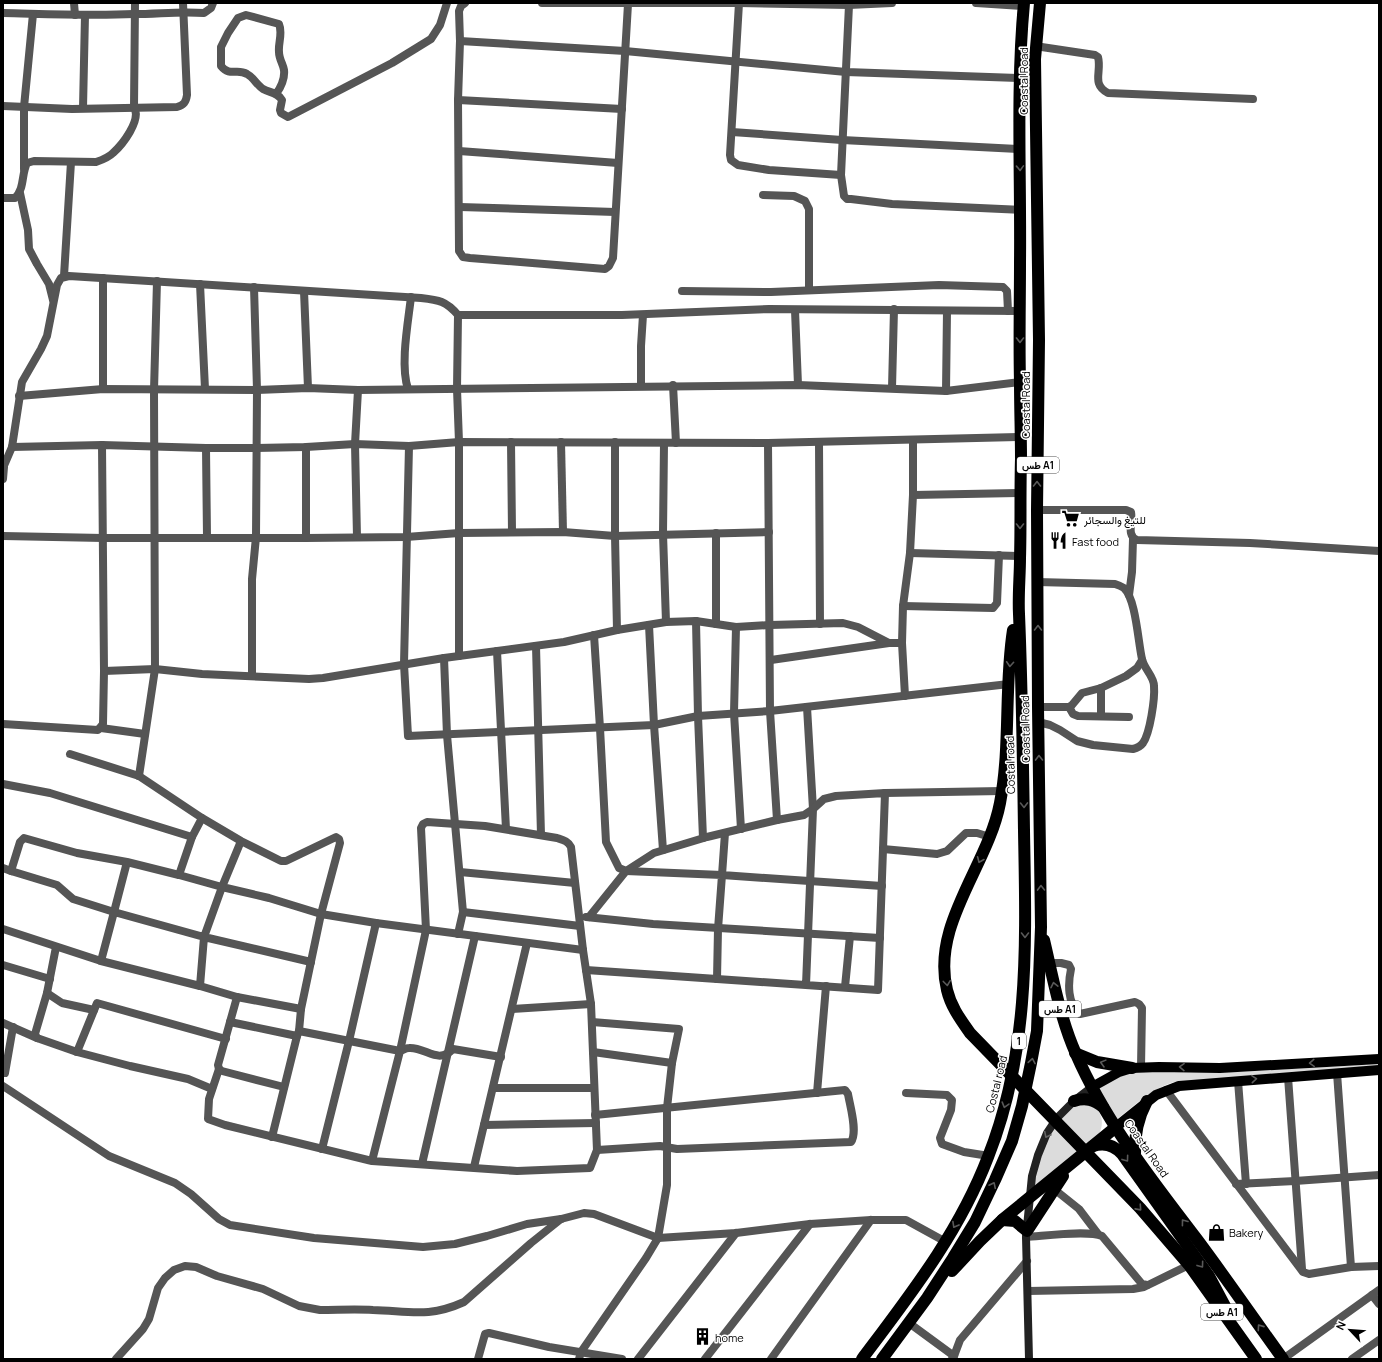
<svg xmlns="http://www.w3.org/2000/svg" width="1382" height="1362" viewBox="0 0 1382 1362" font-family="Manrope,Vazirmatn,sans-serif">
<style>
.green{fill:#dcdcdc}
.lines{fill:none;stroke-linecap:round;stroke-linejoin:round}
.street{stroke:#555;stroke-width:8}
.secondary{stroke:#222;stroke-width:8}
.primary{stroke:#000;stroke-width:10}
.highway{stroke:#000;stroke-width:12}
.oneway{stroke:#595959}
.oneway2{stroke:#646464}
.labels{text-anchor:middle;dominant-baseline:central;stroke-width:3;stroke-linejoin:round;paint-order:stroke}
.shield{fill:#fff;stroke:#4c4c4c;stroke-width:1}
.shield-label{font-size:10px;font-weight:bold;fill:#000}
.street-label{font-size:11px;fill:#000;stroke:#fff}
.poi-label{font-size:11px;fill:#000;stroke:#fff;text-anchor:start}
</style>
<rect width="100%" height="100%" fill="#fff"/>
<g class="green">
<path d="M1379,1064V1068L1174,1082C1153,1088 1135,1105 1117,1119L1098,1089L1117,1077L1132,1073L1157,1071L1237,1072Z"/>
<path d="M1076,1104C1080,1104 1086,1103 1089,1104C1102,1109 1105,1123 1099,1134L1037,1185H1034C1039,1156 1051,1122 1076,1104Z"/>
</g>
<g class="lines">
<g class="street">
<polyline points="74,3 75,15"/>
<polyline points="465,3 461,6 459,11 460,41 458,100 459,251 463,257 470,258 605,269 609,266 613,258 628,4"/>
<polyline points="542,3 739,3 849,5 892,3"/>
<polyline points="739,3 730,155 731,160 738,165 769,170 841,175"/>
<polyline points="976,3 1024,6"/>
<polyline points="849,5 841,175 844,196 847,199 851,199 892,204 1021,210"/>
<path d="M3,13C47,14 90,16 134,14C158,14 181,11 204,13L211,8L213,3"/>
<polyline points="460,41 625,51 846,72 1020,78"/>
<path d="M1035,46L1095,55L1098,57C1102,72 1091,84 1108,93L1253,99"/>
<path d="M276,94C281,87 285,79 284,70C283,64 279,59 279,52C278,43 283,33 279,24L246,15L238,18L228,33L221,47V66C230,77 237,68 247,74C253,77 257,85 263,89C270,93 277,92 282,100L280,110L281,113L288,117L392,63L431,39L440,25L447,3"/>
<polyline points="458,100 622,109"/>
<path d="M3,106L72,109L177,107C184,105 186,102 187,95L183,3"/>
<polyline points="83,108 85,15"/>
<polyline points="732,132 842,140 1019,149"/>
<polyline points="459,151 618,163"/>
<polyline points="24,169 24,107 33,14"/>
<polyline points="20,193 28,230 29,249 37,264 49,284 53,300"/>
<polyline points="763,195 794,196 805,201 809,209 809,290"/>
<path d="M3,198H15C25,188 21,175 27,163L34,161L96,162C102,160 108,158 113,153C122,145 142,120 134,107L135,3"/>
<polyline points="460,207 615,212"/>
<polyline points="64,276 71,162"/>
<polyline points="103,278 103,389"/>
<polyline points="200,284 205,389"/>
<polyline points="304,291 308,388"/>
<polyline points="682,291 771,292 939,285 1003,287 1007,291 1008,311"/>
<polyline points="795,310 798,385"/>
<polyline points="458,315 622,315 769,309 1020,311"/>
<polyline points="673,385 676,443"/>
<polyline points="641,386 641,346 643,315"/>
<polyline points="892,388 894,309"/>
<path d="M408,389C400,365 408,323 411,297"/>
<polyline points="946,391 947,311"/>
<polyline points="19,396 103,389 257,390 308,388 358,390 798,385 946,391 1020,382"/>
<polyline points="511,442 512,532"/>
<polyline points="561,442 563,532"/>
<polyline points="615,442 615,536 617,630"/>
<polyline points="819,442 820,624"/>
<polyline points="664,443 663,534 666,622"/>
<polyline points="768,443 770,711 777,820"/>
<polyline points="409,446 404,664 408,736 654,725 698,716 770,711 1009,684"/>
<polyline points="12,447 102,445 206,448 256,448 306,447 355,444 409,446 459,442 768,443 1021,437"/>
<polyline points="206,448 207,537"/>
<path d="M3,468L12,447L22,382L41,349L47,336L57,285L61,278L69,276L421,298C439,300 446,301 458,315L457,389L459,442V656"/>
<polyline points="3,479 4,467"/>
<polyline points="913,495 1020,493"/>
<path d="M1037,510H1126L1131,512C1133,522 1126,536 1137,540L1250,543L1379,551"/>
<polyline points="716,533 716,624"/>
<polyline points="3,536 103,538 306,538 406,537 459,533 563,532 615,536 769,532"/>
<polyline points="357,537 355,444 358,390"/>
<polyline points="306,538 306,447"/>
<polyline points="910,553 1020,556"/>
<path d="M1037,582L1115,584C1118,585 1121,586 1124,588C1136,599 1138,642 1142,659C1144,669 1154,676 1154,686C1155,699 1150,733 1143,743C1140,747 1137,748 1133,749L1093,745L1077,741L1060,730L1050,725L1038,722"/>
<polyline points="1129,595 1132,572 1133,539"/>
<polyline points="903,606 993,608 997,603 999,555"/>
<polyline points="696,621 698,716 703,838"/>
<polyline points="649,625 654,725 663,850"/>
<polyline points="736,627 734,713 741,829"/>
<polyline points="902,643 905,696"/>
<polyline points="536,646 541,835"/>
<polyline points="497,651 506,829"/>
<polyline points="444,658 447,735 463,912 458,934"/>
<polyline points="771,660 889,643"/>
<polyline points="104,671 155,669 202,674 309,679 323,678 444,658 564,642 617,630 666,622 696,621 736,627 770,625 843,623 858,627 889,643 902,643 903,606 910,553 913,495 913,441"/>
<polyline points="252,676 252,579 256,537 257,390 254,287"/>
<polyline points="1038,707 1069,707 1072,705 1082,693 1101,688 1126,676 1137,668 1142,660"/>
<polyline points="1069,707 1073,714 1078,716 1129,717"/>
<polyline points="1101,716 1101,688"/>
<polyline points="3,724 98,730 103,724 104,671 102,445"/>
<polyline points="101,728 145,734"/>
<polyline points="139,776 155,669 154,390 157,281"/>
<polyline points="3,784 50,793 192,837 202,818 139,776 70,754"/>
<polyline points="885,793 1002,791"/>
<polyline points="202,818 241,841 281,861 286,861 336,837 339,839 340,843 321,914 269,898 222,887 241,841"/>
<polyline points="725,833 722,875 882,886"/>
<polyline points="192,837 179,875 222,887 204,937 114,912 101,961 200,986 204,937 311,962"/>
<polyline points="883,849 937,854 947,851 966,833 977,833 990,837"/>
<polyline points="127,862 114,912 73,899 57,885 11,871 20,842 24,838 77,853 127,862 179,875"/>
<polyline points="3,868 11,871"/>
<polyline points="460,872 575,883"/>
<polyline points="463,912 580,926"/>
<polyline points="586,917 653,924 880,938"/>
<polyline points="589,917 626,871 654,853 707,837 777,820 804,815 813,809 807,707"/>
<polyline points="3,929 101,961"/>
<path d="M1050,963H1061L1069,965L1071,969C1068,983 1067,1004 1080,1014L1135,1002L1139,1004L1142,1008L1141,1068"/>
<polyline points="3,965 50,979"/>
<polyline points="586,970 717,979 718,929 722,875 626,871 619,868 606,842 600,728 594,635"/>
<path d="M717,979C770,983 824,986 878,990L885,793L836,796L824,799L813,809L806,985"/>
<polyline points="200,986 237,997 301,1009"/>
<polyline points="845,987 850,936"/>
<polyline points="47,993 56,947"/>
<polyline points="237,997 218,1065 219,1069 222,1071 284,1087"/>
<polyline points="512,1009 591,1004"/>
<polyline points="230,1022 297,1036"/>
<polyline points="592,1022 679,1029 672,1063"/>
<polyline points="3,1023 37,1038"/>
<path d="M299,1031L400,1051C403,1050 406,1048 409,1048C426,1047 438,1065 453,1049L501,1057"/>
<polyline points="77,1052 37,1038 35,1034 47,993 62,1003 94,1010"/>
<path d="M219,1069L209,1099L208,1119L225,1125L372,1161L517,1171L590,1168L597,1150L591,1004L583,950L571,847C568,841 563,840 557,838L485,826L427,822L423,824L421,828L426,930L400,1051L372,1161"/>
<polyline points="5,1073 13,1027"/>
<polyline points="1337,1073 1351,1267"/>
<polyline points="1288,1077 1302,1269"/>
<polyline points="1238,1081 1246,1184"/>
<polyline points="3,1086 109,1156 175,1183 191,1194 219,1219 230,1225 314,1238 423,1247 455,1244 487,1236 527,1224 561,1219"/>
<polyline points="493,1088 594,1088"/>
<polyline points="212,1089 188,1079 130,1066 77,1052 97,1003 226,1039"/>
<polyline points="1166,1090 1303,1272 1309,1274 1351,1267 1379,1266"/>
<polyline points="817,1093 826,986"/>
<polyline points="906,1093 947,1095 952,1100 951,1110 940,1138 942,1144 964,1152 989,1156"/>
<path d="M595,1115L845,1090L848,1094C850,1106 858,1132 851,1142L677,1149L660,1146L597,1150"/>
<polyline points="484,1125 596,1123"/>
<polyline points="272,1137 297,1036 299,1031 301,1009 321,914 376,923 583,950"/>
<polyline points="322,1149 349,1041 376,923"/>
<polyline points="422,1164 475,936"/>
<polyline points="474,1167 527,943"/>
<polyline points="1236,1184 1295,1181 1379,1175"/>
<polyline points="1054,1189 1079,1209 1098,1234"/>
<path d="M1026,1237C1044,1236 1087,1230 1102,1236L1142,1284L1147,1285"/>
<polyline points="1028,1291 1133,1289 1144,1287 1189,1265"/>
<polyline points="1372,1295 1379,1304"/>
<polyline points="909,1323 954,1356"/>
<path d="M116,1359L143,1329L149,1319L158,1288L165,1278L174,1270L185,1266L196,1267L217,1276L263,1289L299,1306L320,1310C338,1310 355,1309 373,1310C409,1311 429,1318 464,1302L531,1243L561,1219L584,1213L594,1214L658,1238L736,1233L810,1224L871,1220H906L946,1242"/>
<polyline points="478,1359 485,1334 489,1333 549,1347 622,1359"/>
<polyline points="579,1359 581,1352 646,1258 658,1238 667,1185 667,1108 672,1063 593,1052"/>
<polyline points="638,1359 736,1233"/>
<polyline points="705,1359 810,1224"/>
<polyline points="771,1359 871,1220"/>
<polyline points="952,1359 954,1356 960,1340 1027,1261"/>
<polyline points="1283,1359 1379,1290"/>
<polyline points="1352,1359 1379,1340"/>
</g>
<polyline class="secondary" points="1029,1359 1026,1237 1032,1176 1038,1155 1047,1133 1057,1118 1074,1101 1092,1087"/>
<g class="primary">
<polyline points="1092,1087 1119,1072 1132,1068 1159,1067 1220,1068 1379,1059"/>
<polyline points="1116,1127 1156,1095 1179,1086 1379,1070"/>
</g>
<g class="highway">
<path d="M1013,630C1004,687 1011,746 1000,803C988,866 931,924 947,990C951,1007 961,1020 970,1033L1140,1208L1189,1265L1256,1359"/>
<path d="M1044,940C1053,978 1060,1018 1076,1054C1105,1121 1152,1180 1196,1238C1226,1278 1254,1319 1283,1359"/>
<polyline points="1075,1053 1097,1062 1132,1068"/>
<path d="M1074,1101C1086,1097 1094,1100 1103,1107"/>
<path d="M1093,1146C1105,1142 1114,1145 1122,1154L1209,1276L1226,1308"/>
<path d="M1135,1155C1134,1135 1138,1118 1147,1101"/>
<polyline points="1002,1220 1015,1221 1027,1231 1063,1176"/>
<polyline points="952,1271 980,1241 1002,1220 1116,1127"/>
<path d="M862,1359C910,1295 959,1233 988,1157C1030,1051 1026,943 1024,831C1023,759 1022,686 1019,614C1018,595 1020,576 1020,558C1021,525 1020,492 1021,459C1021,434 1020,408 1020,382C1019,342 1020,302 1020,263C1021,176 1016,89 1024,3"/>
<polyline points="882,1359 927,1298 953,1258 975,1222 995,1180 1012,1141 1022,1106 1031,1063 1037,1031 1041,927 1038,707 1037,510 1039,340 1035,59 1040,3"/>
</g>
</g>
<defs><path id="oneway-chevron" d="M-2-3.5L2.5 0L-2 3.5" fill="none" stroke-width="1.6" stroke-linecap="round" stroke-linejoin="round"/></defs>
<g class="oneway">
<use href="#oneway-chevron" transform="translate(1020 168) rotate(88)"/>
<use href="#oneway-chevron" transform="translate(1020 340) rotate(90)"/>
<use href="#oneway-chevron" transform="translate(1037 484) rotate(-90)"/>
<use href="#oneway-chevron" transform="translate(1020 526) rotate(90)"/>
<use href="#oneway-chevron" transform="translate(1038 628) rotate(-90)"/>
<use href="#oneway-chevron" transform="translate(1010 664) rotate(94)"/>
<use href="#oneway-chevron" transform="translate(1039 758) rotate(-91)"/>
<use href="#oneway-chevron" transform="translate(1024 805) rotate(89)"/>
<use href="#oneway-chevron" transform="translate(980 860) rotate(113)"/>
<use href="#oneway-chevron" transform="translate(1041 888) rotate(-91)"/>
<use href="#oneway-chevron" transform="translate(1025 935) rotate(90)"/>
<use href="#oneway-chevron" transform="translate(947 983) rotate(83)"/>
<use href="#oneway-chevron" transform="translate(1054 985) rotate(-102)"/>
<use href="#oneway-chevron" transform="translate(1032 1061) rotate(-80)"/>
<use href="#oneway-chevron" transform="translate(1103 1063) rotate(-165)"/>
<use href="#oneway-chevron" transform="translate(1312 1063) rotate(177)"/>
<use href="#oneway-chevron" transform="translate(1182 1067) rotate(-179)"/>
<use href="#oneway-chevron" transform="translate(1254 1079) rotate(-5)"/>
<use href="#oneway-chevron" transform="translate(1005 1105) rotate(106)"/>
<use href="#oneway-chevron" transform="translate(1126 1159) rotate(54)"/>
<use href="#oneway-chevron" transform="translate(993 1185) rotate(-64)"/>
<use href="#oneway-chevron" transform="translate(1139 1208) rotate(48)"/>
<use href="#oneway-chevron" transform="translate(1184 1222) rotate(-127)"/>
<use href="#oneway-chevron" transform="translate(955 1225) rotate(119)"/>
<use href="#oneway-chevron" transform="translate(1201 1265) rotate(54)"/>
<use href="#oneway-chevron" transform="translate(1260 1327) rotate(-125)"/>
</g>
<use class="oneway2" href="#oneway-chevron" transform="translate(1047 1135) rotate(117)"/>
<defs>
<symbol id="supermarket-bare" viewBox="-9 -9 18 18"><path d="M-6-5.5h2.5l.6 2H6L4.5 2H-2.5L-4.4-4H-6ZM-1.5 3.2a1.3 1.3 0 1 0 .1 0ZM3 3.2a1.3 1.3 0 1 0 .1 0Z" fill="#000" stroke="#fff" stroke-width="2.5" paint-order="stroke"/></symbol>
<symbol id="restaurant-bare" viewBox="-9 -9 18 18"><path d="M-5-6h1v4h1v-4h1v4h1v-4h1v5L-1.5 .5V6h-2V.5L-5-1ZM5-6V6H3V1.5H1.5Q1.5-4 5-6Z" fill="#000" stroke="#fff" stroke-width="2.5" paint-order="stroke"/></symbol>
<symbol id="shop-bare" viewBox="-9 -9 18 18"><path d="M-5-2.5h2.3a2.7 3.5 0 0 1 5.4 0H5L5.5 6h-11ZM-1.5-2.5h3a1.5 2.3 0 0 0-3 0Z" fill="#000" stroke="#fff" stroke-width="2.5" paint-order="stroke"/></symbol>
<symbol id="building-bare" viewBox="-9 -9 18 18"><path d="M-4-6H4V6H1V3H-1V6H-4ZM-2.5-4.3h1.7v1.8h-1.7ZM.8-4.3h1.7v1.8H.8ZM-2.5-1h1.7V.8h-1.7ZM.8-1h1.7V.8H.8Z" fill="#000" stroke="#fff" stroke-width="2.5" paint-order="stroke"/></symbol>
</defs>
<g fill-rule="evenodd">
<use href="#supermarket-bare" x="1058" y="506" width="25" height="25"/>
<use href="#restaurant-bare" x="1046" y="528" width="25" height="25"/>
<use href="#shop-bare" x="1204" y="1220" width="25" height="25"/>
<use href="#building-bare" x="690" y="1324" width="25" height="25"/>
</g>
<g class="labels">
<g class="shield">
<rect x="1017" y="457" width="42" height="16" rx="3"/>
<rect x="1039" y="1001" width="42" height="16" rx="3"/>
<rect x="1012" y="1033" width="14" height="16" rx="3"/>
<rect x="1201" y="1304" width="42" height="16" rx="3"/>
</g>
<g class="shield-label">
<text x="1038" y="465">طس A1</text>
<text x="1060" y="1009">طس A1</text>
<text x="1019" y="1041">1</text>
<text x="1222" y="1312">طس A1</text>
</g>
<g class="street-label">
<text transform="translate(1023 81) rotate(-90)">Coastal Road</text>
<text transform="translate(1025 405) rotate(-90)">Coastal Road</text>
<text transform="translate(1025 729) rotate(-91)">Coastal Road</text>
<text transform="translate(1010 765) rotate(-91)">Costal road</text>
<text transform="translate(996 1084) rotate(-76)">Costal road</text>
<text transform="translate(1147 1148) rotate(55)">Coastal Road</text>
</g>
<g class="poi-label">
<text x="1084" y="519">للتيغ والسجائر</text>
<text x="1072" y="541">Fast food</text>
<text x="1229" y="1232">Bakery</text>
<text x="715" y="1337">home</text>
</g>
</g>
<rect width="1382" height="1362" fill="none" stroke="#000000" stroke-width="8"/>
<g transform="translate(1350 1330) rotate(296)" stroke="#ffffff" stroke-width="3" paint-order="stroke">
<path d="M0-3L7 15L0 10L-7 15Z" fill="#000000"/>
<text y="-6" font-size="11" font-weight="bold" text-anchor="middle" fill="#000000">N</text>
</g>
</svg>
